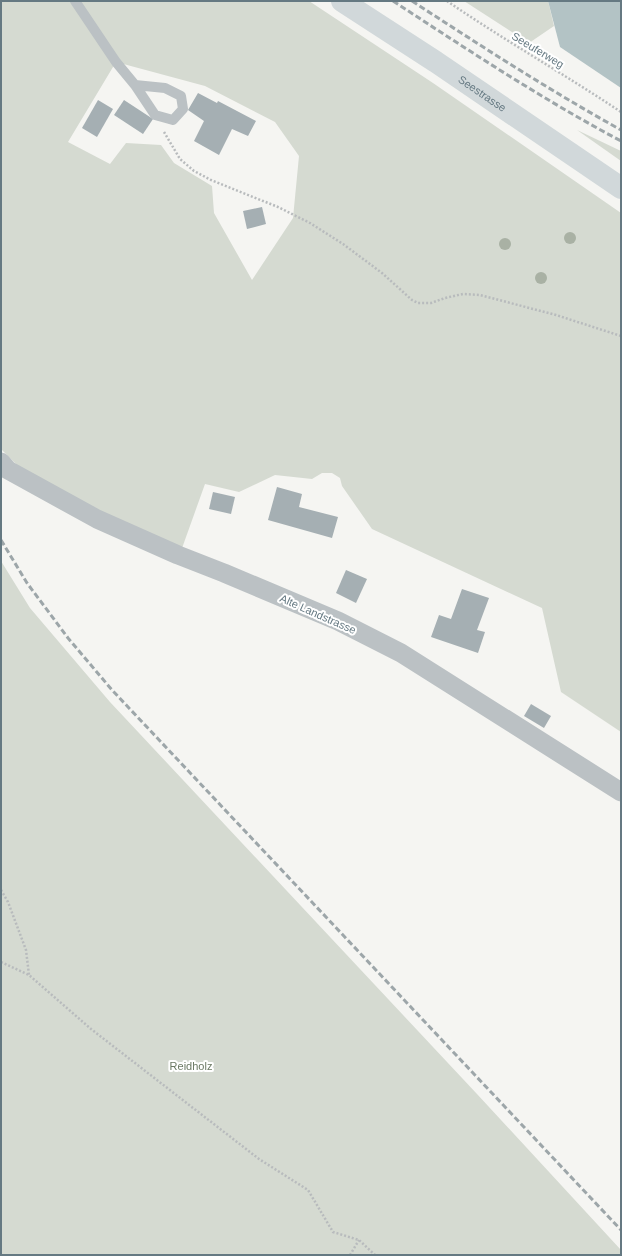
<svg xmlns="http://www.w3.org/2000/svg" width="622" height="1256" viewBox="0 0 622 1256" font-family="Helvetica,sans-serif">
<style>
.green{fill:#d5dad1;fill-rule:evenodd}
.water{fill:#b3c3c5}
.building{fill:#a5afb3}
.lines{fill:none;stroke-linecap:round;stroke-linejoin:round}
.path{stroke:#b8bbbd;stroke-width:2.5;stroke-dasharray:2 2;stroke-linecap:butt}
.lane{stroke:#bbc1c4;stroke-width:10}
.street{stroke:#bbc1c4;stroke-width:19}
.primary{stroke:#d1d8da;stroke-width:22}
.rail{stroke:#9da6a9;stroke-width:3;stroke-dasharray:6 3;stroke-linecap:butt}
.tree{fill:#a9b1a4}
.labels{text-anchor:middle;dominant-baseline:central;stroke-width:4;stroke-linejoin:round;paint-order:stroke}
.street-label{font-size:11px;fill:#657982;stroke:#fff}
.park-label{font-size:11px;fill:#6b7964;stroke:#fff}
</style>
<rect width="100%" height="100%" fill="#f5f5f2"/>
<g class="green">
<path d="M1,1H309L433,83L621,213V732L561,692L542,608L372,529L342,486L340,478L332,473H322L312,479L275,475L239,492L205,484L181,551L85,504L18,466L1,449ZM116,62L205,86L275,122L299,156L293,218L252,280L214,213L212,186L174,163L161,145L126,143L110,164L68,142Z"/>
<polygon points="464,1 548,1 554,26 529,43"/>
<polygon points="577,130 621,151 621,161"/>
<polygon points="1,561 30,608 110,702 477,1094 621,1250 621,1255 1,1255"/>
</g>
<polygon class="water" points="548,1 621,1 621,88 560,47"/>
<g class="building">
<polygon points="198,93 217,103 218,101 256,121 248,136 232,129 219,155 194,141 204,121 188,110"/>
<polygon points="98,100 113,109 97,137 82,128"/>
<polygon points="124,100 153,119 143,134 114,115"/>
<polygon points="262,207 266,224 247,229 243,211"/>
<polygon points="277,487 302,494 299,507 338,517 332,538 268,520"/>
<polygon points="213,492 235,497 231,514 209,509"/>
<polygon points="346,570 367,579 356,603 336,593"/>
<polygon points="462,589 489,598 477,630 485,632 478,653 431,637 439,615 451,619"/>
<polygon points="531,704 551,716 544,728 524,716"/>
</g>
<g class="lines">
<g class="path">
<path d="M447,1C504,40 564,74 621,112"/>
<polyline points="164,132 180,159 194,171 211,180 278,207 310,223 343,244 382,273 412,300 418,303 431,303 445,298 463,294 480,295 556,315 621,336"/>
<polyline points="1,890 8,902 26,950 29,975"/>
<polyline points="1,962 29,975 91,1029 259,1159 308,1190 333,1232 359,1240 375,1255"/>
<polyline points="350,1255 359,1240"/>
</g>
<polyline class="lane" points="75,1 116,62 135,85 155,115 173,120 183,109 181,96 165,88 135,85"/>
<polyline class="street" points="1,462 8,470 97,519 178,555 224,573 338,621 401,653 621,792"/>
<path class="primary" id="s1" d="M342,1L436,62L621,188"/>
<g class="rail">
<path d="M393,1C468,50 542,99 621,141"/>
<path d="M412,1C481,46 549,90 621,130"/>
<polyline points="1,540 27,583 68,638 112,690 621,1230"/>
</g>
</g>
<g class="tree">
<circle cx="570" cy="238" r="6"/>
<circle cx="505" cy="244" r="6"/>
<circle cx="541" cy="278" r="6"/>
</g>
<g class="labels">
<g class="street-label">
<text transform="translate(538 50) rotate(31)">Seeuferweg</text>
<text stroke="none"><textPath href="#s1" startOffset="168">Seestrasse</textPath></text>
<text transform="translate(318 614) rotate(24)">Alte Landstrasse</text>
</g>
<g class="park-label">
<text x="191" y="1066">Reidholz</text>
</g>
</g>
<rect width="622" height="1256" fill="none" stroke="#657982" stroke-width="4"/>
</svg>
